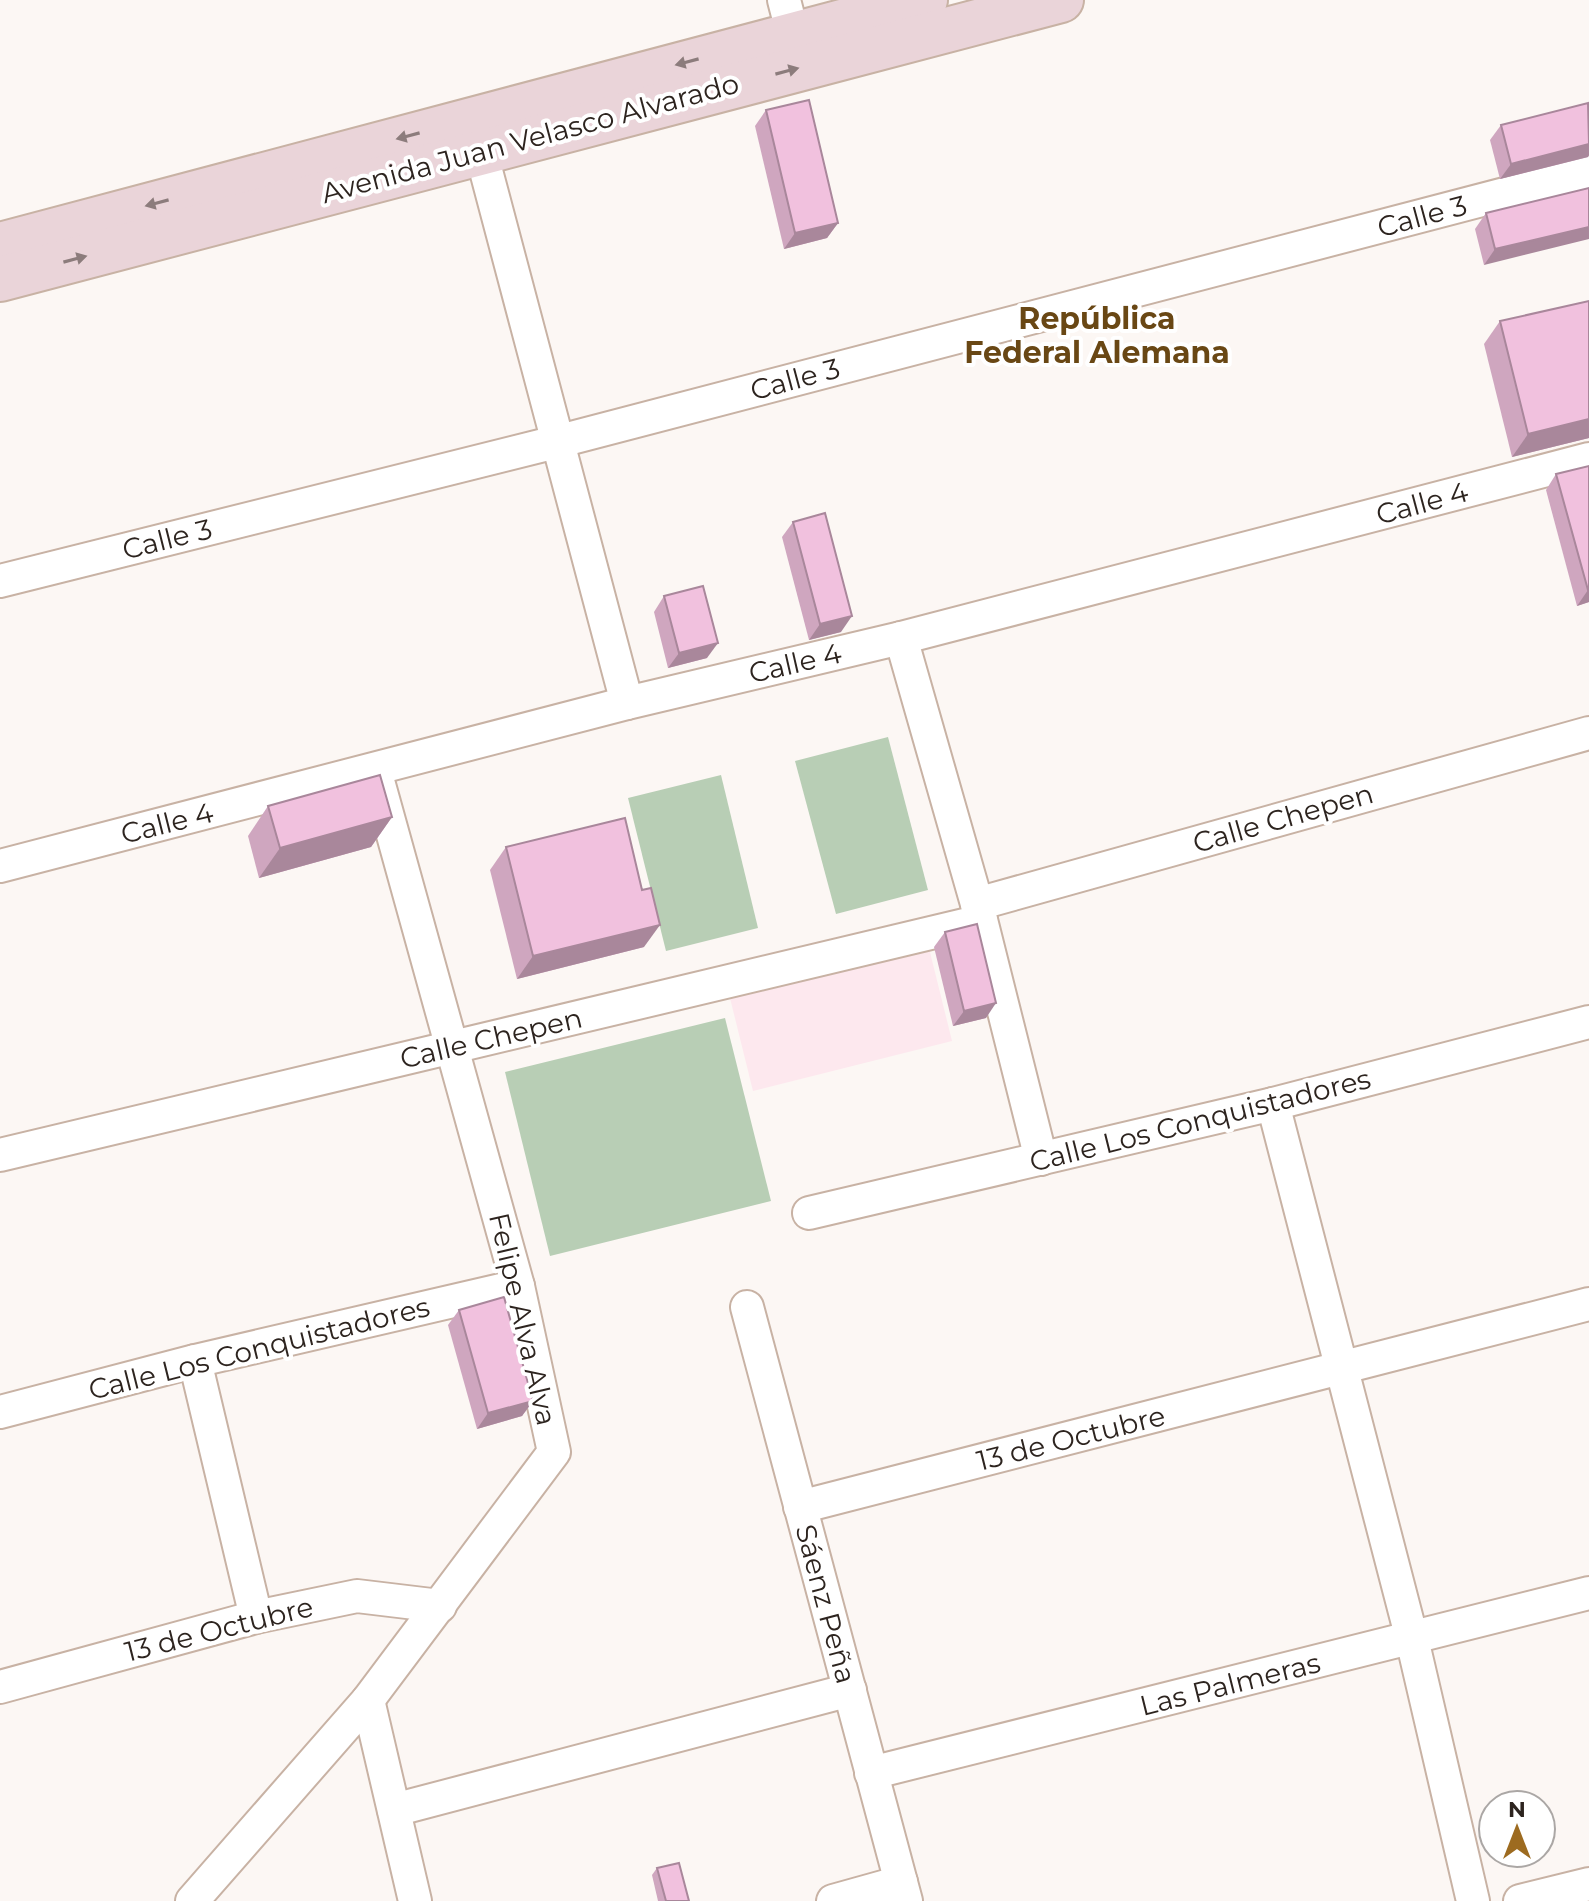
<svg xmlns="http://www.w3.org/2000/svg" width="1589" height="1901" viewBox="0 0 1589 1901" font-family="Montserrat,sans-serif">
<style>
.education{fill:#fde8ee}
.green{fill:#b8ceb5}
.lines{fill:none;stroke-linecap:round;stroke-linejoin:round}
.street-casing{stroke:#c8b2a4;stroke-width:36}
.secondary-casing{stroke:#c8b2a4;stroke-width:48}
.street{stroke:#fff;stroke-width:32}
.secondary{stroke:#ead4d9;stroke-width:44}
.wall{fill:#cfa6bf}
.shaded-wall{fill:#a9879b}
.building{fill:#f1c1de;stroke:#a9879b;stroke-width:2}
.oneway{fill:#8c7c7c}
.labels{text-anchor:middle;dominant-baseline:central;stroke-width:8;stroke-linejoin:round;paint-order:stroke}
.street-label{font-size:28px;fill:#2d241f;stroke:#fff}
.neighbourhood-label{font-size:30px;font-weight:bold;fill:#694714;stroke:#fff}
</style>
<rect width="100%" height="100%" fill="#fcf7f4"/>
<polygon class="education" points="928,944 952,1041 753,1091 729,994"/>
<g class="green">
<polygon points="888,737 928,890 836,914 795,761"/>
<polygon points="721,775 758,928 666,951 628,798"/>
<polygon points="725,1018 771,1201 550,1256 505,1072"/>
</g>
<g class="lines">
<defs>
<g id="street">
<polyline points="784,0 793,35"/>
<polyline points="476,133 627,703"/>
<polyline points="0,581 556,442 1589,172"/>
<polyline points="901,638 977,904 1041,1159"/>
<polyline points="0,866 627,703 901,638 1589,459"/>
<polyline points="977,904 1589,733"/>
<polyline points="1273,1104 1412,1639 1473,1901"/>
<polyline points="0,1155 981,921"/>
<polyline points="809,1213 1273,1104 1589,1022"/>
<polyline points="747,1307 906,1901"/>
<polyline points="195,1361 256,1617"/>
<polyline points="0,1412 195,1361 518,1286"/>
<polyline points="800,1507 1589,1304"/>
<polyline points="0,1687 256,1617 357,1596 440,1606"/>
<polyline points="368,1700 415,1901"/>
<polyline points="871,1773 1589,1593"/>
<polyline points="394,1810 850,1690"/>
<polyline points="192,1901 368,1700 554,1452 518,1286 378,781"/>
<polyline points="833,1901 901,1882"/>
<polyline points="1520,1901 1589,1884"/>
</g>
<g id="secondary">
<polyline points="0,245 925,0"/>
<polyline points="0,279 1061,0"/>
</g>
</defs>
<use href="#street" class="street-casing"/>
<use href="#secondary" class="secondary-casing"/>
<use href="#street" class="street"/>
<use href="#secondary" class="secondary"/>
</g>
<g class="wall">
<polygon points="1589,105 1589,155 1588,157 1500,179 1490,140 1501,125"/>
<polygon points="766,110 838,223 827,238 784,249 755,126"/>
<polygon points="1589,188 1484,265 1475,229 1486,213"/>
<polygon points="1589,301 1589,438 1512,457 1484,344 1500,321"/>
<polygon points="1589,466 1589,602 1577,606 1546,490 1556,474"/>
<polygon points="793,522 841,632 809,640 782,537"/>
<polygon points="664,596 707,658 668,668 654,612"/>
<polygon points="268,806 392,817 371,847 259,878 248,836"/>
<polygon points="506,847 644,947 517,979 490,870"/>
<polygon points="945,932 986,1018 953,1026 934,947"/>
<polygon points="459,1310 533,1401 522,1416 477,1429 448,1325"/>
<polygon points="657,1868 689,1901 658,1901 652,1875"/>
</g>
<g class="shaded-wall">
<polygon points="1589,144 1589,155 1588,157 1500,179 1511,164"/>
<polygon points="838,223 827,238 784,249 795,233"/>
<polygon points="1589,227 1589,239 1484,265 1495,249"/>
<polygon points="1589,419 1589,438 1512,457 1528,434"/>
<polygon points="1588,590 1589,590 1589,602 1577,606"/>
<polygon points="852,616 841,632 809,640 820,624"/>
<polygon points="718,643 707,658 668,668 679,653"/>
<polygon points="392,817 371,847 259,878 280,848"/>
<polygon points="660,925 644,947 517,979 533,956"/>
<polygon points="996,1003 986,1018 953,1026 964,1011"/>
<polygon points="533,1401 522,1416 477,1429 488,1413"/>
</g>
<g class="building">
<polygon points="809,100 838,223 795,233 766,110"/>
<polygon points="1588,103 1589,144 1511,164 1501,125"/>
<polygon points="1589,188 1589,227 1495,249 1486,213"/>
<polygon points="1589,301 1589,419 1528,434 1500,321"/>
<polygon points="1589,466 1589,590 1588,590 1556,474"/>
<polygon points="825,513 852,616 820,624 793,522"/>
<polygon points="703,586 718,643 679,653 664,596"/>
<polygon points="380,775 392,817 280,848 268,806"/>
<polygon points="625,818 642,890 651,888 660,925 533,956 506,847"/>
<polygon points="977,924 996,1003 964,1011 945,932"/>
<polygon points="504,1297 533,1401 488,1413 459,1310"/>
<polygon points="679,1863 689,1901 666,1901 657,1868"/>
</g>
<defs><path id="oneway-solid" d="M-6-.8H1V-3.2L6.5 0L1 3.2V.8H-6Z" transform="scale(2)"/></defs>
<g class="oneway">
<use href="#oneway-solid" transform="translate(687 62) rotate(165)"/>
<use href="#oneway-solid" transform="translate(787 71) rotate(-15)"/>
<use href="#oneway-solid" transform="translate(408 136) rotate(165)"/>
<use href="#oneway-solid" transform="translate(157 203) rotate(165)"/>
<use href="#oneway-solid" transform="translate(75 259) rotate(-15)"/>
</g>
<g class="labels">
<g class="street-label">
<text transform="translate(530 138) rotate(-15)">Avenida Juan Velasco Alvarado</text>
<text transform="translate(1422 216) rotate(-15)">Calle 3</text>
<text transform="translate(795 379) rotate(-15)">Calle 3</text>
<text transform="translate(1422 503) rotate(-15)">Calle 4</text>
<text transform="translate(167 539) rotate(-14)">Calle 3</text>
<text transform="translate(795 663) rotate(-13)">Calle 4</text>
<text transform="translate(1283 818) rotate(-16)">Calle Chepen</text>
<text transform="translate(167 823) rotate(-14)">Calle 4</text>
<text transform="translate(491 1038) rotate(-13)">Calle Chepen</text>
<text transform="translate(1200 1120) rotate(-14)">Calle Los Conquistadores</text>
<text transform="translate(523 1319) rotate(77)">Felipe Alva Alva</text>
<text transform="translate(259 1348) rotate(-14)">Calle Los Conquistadores</text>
<text transform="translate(1071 1438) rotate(-14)">13 de Octubre</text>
<text transform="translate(826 1604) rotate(75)">Sáenz Peña</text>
<text transform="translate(219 1629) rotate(-14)">13 de Octubre</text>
<text transform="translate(1230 1684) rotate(-14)">Las Palmeras</text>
</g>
<g class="neighbourhood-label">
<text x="1097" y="318">República<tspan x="1097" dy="34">Federal Alemana</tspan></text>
</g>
</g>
<g transform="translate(1517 1829)"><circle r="38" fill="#ffffff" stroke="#aba7a5" stroke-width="2"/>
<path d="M0-6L14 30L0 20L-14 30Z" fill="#9d6b20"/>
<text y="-12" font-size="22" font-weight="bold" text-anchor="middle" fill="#2d241f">N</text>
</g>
</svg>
